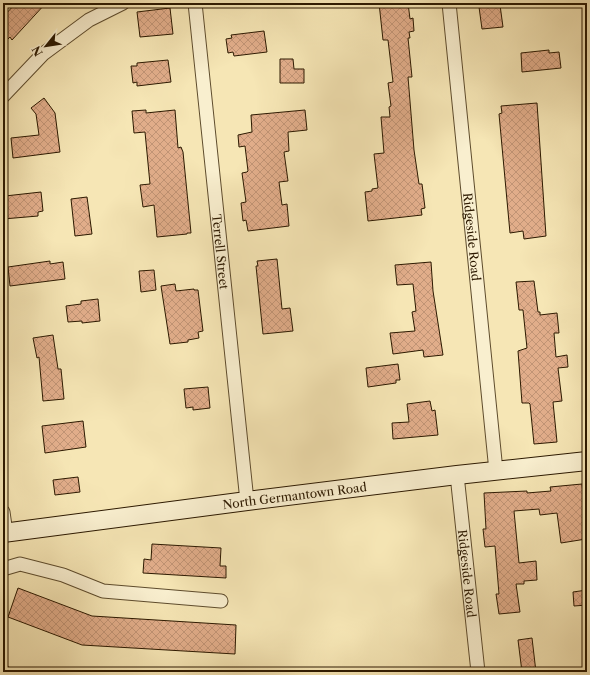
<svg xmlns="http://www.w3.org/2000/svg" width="590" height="675" viewBox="0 0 590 675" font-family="'Libre Caslon Text',serif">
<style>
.building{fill:url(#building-cross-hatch);stroke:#2c1900}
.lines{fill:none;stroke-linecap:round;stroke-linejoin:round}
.minor-casing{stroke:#5e4c2d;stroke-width:15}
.secondary-casing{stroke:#2c1900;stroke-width:20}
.minor{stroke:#f9efcf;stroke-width:13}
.secondary{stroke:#f9efcf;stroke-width:18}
.labels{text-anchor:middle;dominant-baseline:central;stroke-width:3.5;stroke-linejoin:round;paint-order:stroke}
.street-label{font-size:12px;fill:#2c1900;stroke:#f9efcf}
</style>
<defs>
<pattern id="building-cross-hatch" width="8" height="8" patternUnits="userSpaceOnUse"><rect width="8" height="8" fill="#e1ad8a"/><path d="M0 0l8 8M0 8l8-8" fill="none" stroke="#c19475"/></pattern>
</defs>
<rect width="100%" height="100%" fill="#f6e6b5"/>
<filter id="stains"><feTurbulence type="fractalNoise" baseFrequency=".005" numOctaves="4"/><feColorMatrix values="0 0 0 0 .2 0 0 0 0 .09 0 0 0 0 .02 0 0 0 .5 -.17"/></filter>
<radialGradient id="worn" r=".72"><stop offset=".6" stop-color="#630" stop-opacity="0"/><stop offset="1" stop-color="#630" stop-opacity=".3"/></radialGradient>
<g class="building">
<polygon points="16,3 46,3 12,40 10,37 3,44 3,17"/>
<polygon points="379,3 408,3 410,19 413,18 414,31 409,32 410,38 408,38 412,77 408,77 414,150 419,184 422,184 425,208 421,209 422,215 368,221 365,192 372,191 372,189 378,188 374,154 384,153 381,117 390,117 389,107 391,106 388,83 393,82 388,40 383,40"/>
<polygon points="500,5 503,27 482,29 479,7"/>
<polygon points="170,8 173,34 140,37 137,12"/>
<polygon points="264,31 267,52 234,56 233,52 228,53 226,39 232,38 231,35"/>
<polygon points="549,50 549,53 559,52 561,68 522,72 521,53"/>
<polygon points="280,59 293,59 294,69 304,69 304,83 280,83"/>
<polygon points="168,60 171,82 137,86 137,82 133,83 131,66 137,66 137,63"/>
<polygon points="44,98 55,113 60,152 13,158 11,138 39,135 36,114 31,108"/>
<polygon points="537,103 546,236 524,239 523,231 510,233 499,114 502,113 501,106"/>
<polygon points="146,110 146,113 175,110 178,148 181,147 183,152 191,233 187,233 187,234 157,237 154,205 143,207 140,185 150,184 145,132 134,133 132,111"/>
<polygon points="305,110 307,130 288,132 289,151 284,152 288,181 279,182 282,205 287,204 289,226 248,231 246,220 243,221 241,203 246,202 242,173 247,172 248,171 245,146 239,147 238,135 252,132 251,115"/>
<polygon points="41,192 43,211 38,212 38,216 3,219 3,203 6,203 5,196"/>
<polygon points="87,197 92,234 75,236 71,199"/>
<polygon points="277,259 282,309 290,308 293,331 263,334 256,266 258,266 257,261"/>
<polygon points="50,261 50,264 63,262 65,279 10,286 8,267"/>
<polygon points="431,262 433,291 443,355 424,357 423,350 393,354 390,333 415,331 412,312 416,311 413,284 397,285 395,265"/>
<polygon points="154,270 156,290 141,292 139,271"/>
<polygon points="534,281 538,312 540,312 540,315 557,313 559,333 554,333 556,357 567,355 568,367 558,368 562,401 553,402 557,442 534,444 530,404 529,403 522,403 518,351 527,348 523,310 519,310 516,282"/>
<polygon points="175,284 176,291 194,289 194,290 198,290 203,331 198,332 199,338 188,340 188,342 170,344 161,286"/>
<polygon points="98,299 100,321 82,323 82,321 68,322 66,306 81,304 81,301"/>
<polygon points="53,335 58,369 61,369 64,399 43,401 39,357 37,358 33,338"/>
<polygon points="398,364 400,380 396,380 396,383 368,387 366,368"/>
<polygon points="208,387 210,408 193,410 193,407 186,408 184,389"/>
<polygon points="430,401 432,411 435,410 438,435 393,439 392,423 409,422 407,404"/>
<polygon points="83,421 86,447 45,453 42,426"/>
<polygon points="78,477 80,492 55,495 53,480"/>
<polygon points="582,484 585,518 587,518 587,532 585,532 586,539 561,543 557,513 540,515 539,509 514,511 519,563 536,561 537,580 524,581 524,584 516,584 520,612 499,614 496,594 499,594 495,546 485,547 483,529 486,529 484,493 527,491 527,493 551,491 550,487"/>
<polygon points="152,544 221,548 220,566 226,566 226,578 143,573 144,559 151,560"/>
<polygon points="18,588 92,616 236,625 235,654 82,645 8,617"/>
<polygon points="587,590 587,605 574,606 573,592"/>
<polygon points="532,638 536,672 522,672 518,640"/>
</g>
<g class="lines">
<defs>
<g id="minor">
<path id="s1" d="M195,3L247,501"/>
<path id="s2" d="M449,3L496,471"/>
<polyline points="3,96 43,54 89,20 123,3"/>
<path id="s3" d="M457,475L478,672"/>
<polyline points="3,512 6,533"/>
<polyline points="3,569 20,564 63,575 103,591 221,601"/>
<polyline points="3,672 4,672"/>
</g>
<g id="secondary">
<path id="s4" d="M3,533L247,501L457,475L587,461"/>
</g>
</defs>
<use href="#minor" class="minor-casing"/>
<use href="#secondary" class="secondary-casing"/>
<use href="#minor" class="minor"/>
<use href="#secondary" class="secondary"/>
</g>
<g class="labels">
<g class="street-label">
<text stroke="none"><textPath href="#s2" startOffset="235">Ridgeside Road</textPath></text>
<text stroke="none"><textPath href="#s1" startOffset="250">Terrell Street</textPath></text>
<text stroke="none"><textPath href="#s4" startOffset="294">North Germantown Road</textPath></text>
<text stroke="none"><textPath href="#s3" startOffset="99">Ridgeside Road</textPath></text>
</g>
</g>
<rect width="590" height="675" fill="none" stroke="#f6e6b5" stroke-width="16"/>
<rect x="4" y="4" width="582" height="667" fill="none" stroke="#2c1900" stroke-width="2"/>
<rect x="8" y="8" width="574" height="659" fill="none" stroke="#2c1900"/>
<g transform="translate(46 46) rotate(240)" stroke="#f9efcf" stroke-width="3" paint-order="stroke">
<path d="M0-3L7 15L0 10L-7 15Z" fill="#2c1900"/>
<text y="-6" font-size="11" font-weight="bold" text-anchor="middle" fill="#2c1900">N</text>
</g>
<rect width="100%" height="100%" filter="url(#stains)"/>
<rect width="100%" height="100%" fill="url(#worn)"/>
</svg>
